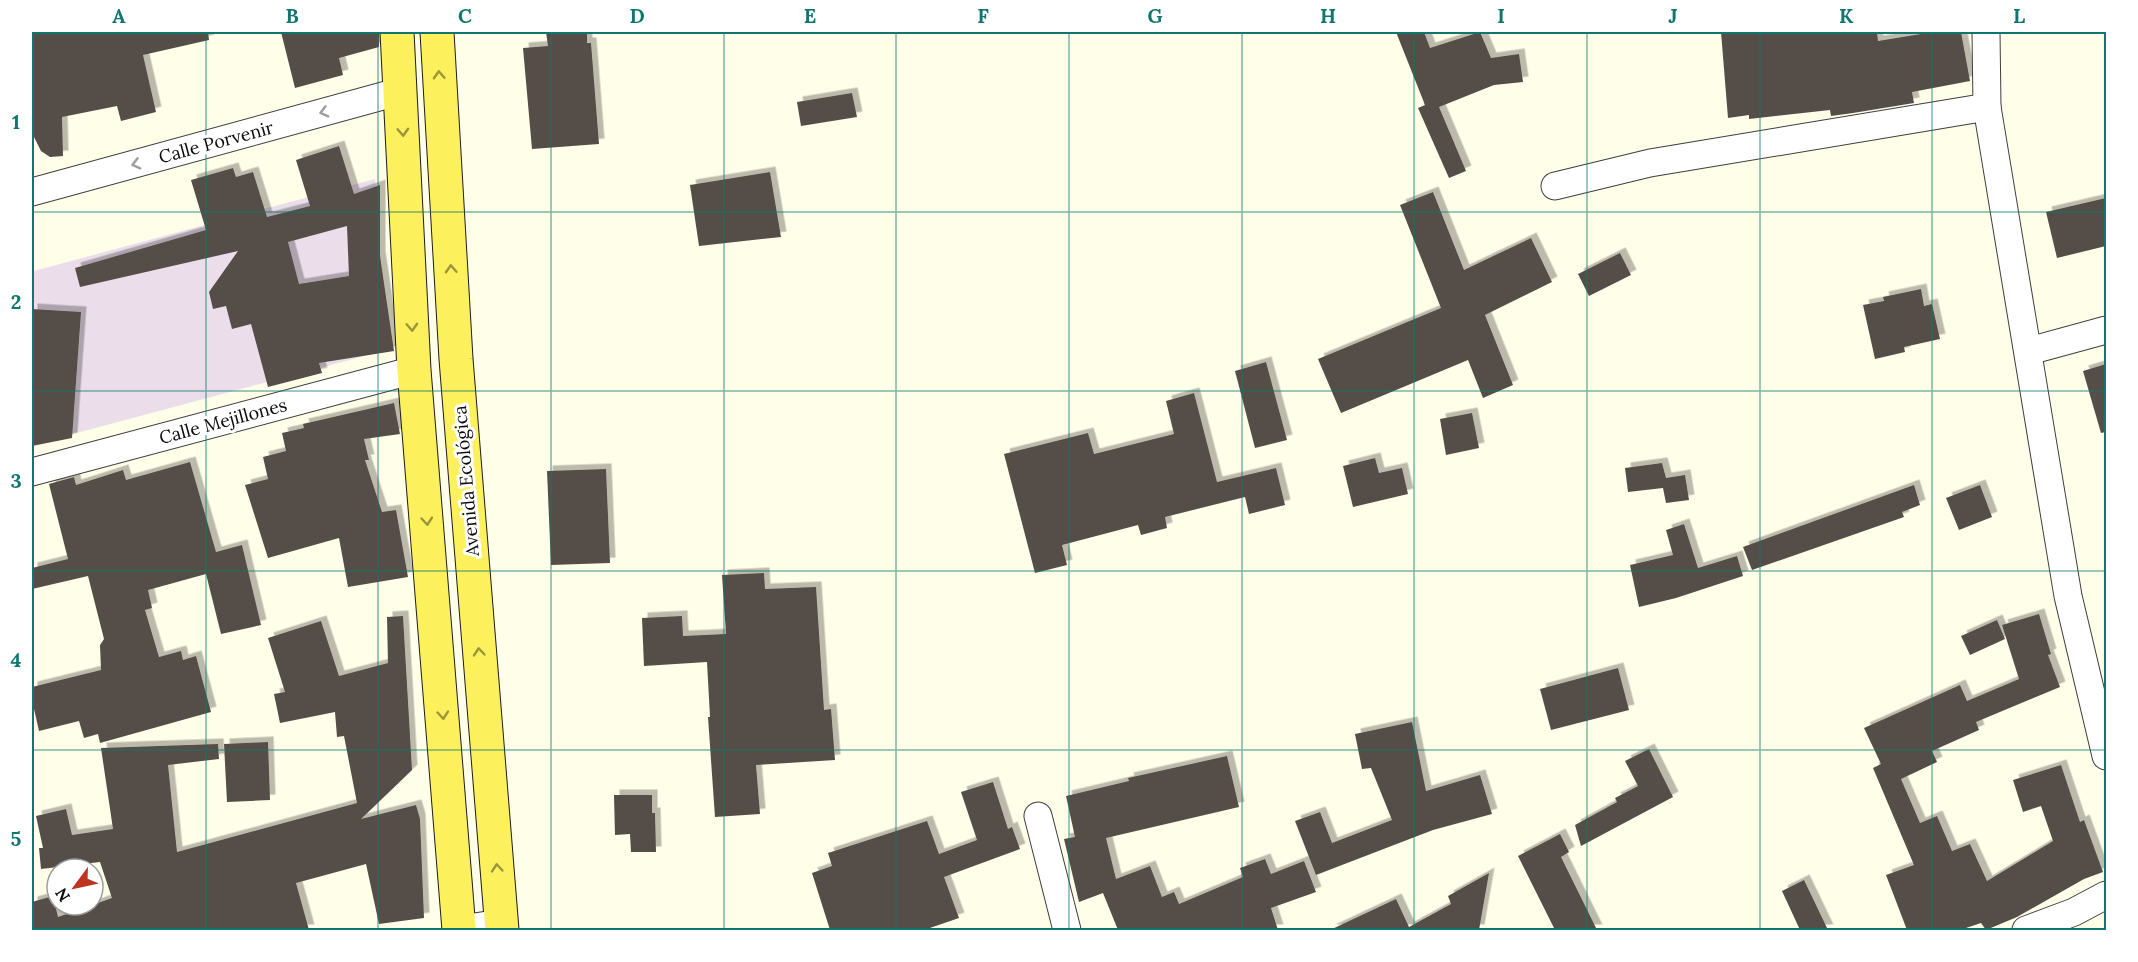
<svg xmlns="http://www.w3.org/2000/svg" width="2138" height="962" viewBox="0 0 2138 962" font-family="Lora,serif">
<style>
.industrial{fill:#ebdeea}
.building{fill:#544e47;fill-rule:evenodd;filter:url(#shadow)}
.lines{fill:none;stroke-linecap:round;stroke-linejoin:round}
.minor-casing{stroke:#3e3e3e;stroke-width:29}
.tertiary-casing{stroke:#3e3e3e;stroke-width:35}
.primary-casing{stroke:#1c1c1c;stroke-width:35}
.minor{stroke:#fff;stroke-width:27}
.tertiary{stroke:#fff;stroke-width:33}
.primary{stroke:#fcf15c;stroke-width:33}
.oneway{stroke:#9c953c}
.oneway2{stroke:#9d9d9d}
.grid{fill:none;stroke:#0f766e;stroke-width:1.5;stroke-opacity:0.55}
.labels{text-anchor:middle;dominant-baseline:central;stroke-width:6;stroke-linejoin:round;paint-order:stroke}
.street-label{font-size:18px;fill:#0b0b0b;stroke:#fff}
.neatline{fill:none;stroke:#0f766e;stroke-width:2}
.grid-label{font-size:20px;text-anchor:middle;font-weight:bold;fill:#0f766e}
</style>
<defs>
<filter id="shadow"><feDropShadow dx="5.5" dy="-5.5" stdDeviation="0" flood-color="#0004"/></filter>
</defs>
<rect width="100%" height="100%" fill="#fffee9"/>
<polygon class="industrial" points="375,179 386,338 372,354 32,445 34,271"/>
<g class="building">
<polygon points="32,32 208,32 209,40 143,55 156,112 121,121 117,106 62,117 63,156 50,157 41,151 34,137"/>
<polygon points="281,32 379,32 379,47 339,58 343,75 295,88"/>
<polygon points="546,32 587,32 587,43 591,43 599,144 532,149 523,48 548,46"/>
<polygon points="1396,32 1424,32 1430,48 1480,32 1491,58 1519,54 1523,82 1494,85 1439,107 1466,171 1449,178 1418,108 1425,105"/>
<polygon points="1721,32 1877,32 1878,41 1933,32 1961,32 1970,81 1912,92 1914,103 1853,113 1831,116 1830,110 1749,119 1749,115 1728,118"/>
<polygon points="852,93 857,117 801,126 797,102"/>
<path d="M339,146L354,194L380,185V256L394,351L319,363L322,373L268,387L251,324L232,329L226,306L213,309L209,292L238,251L80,287L75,268L206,230L191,180L233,168L236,177L253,172L267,217L310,206L296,160ZM347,226L349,276L299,284L288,242Z"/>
<polygon points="770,172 781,237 699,246 690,185"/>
<polygon points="1433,192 1464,270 1531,238 1552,282 1485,315 1513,385 1483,398 1468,360 1341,413 1318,359 1441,308 1400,205"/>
<polygon points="2106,198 2106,246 2057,258 2046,212"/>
<polygon points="1620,253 1631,275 1589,296 1578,274"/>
<polygon points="1921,289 1924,306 1932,304 1940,339 1904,347 1905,352 1875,359 1863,305 1884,301 1883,297"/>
<polygon points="32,309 81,312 72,438 32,446"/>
<polygon points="1266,362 1287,440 1255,448 1235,371"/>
<polygon points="2106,364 2106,432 2101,433 2083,371"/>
<polygon points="1194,393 1217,482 1276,468 1285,505 1249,514 1245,497 1165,517 1167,528 1141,535 1138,525 1062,545 1067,565 1035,573 1004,454 1088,433 1094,454 1174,434 1166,401"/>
<polygon points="394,403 400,434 364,439 369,460 365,460 382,512 396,510 408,577 348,587 339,538 268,558 245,485 268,479 263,457 286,451 282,433 304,428 303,424"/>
<polygon points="1472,413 1479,448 1446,455 1440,419"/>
<polygon points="1375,458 1379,473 1402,468 1408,494 1353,507 1343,466"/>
<polygon points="190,462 216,552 242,545 261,625 221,634 206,574 148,590 152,608 145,610 159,657 181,651 183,660 196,656 211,712 100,743 98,734 84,738 79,721 39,731 32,700 32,687 101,670 100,645 104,639 88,576 32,589 32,568 68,559 49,484 74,477 76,485 123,470 126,480"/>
<polygon points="1662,463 1666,478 1685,475 1689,500 1666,503 1663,488 1628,492 1625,468"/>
<polygon points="606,469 610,563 551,565 547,471"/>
<polygon points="1914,485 1920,505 1902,512 1904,517 1752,570 1743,547"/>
<polygon points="1980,485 1992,517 1959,530 1946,498"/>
<polygon points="1684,524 1698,568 1737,556 1743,576 1676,598 1639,607 1630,565 1673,555 1666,530"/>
<polygon points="764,573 765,589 816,587 824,710 831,709 835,760 756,765 760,814 715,817 708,717 710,717 707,662 644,666 642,618 682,616 683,636 726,634 722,575"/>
<polygon points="2039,614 2051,654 2048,655 2060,687 1976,722 1979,730 1932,751 1937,762 1901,779 1920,823 1937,816 1952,851 1970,844 1987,881 2053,841 2041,806 2023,812 2013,780 2061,765 2080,822 2084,820 2103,872 2084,879 2017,917 1986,930 1981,923 1960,930 1907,930 1886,875 1914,865 1873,768 1881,764 1864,728 1960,685 1967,701 2019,679 2002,625"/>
<polygon points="403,616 412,770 361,819 416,805 420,819 424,918 379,924 366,864 296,883 309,930 32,930 32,902 53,896 58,917 112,898 100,862 41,869 39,848 43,848 36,816 66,809 72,835 113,829 101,748 218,744 219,759 168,765 177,852 357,803 344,736 337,737 335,712 280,723 274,694 285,692 268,638 321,621 339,676 388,663 387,617"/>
<polygon points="1997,620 2005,639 1970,655 1961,636"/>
<polygon points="1618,668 1629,710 1551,730 1540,689"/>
<polygon points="1412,722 1426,791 1480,775 1492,814 1433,830 1316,875 1295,821 1320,812 1332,843 1392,820 1371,768 1362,769 1355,734"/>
<polygon points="268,742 270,800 227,802 224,744"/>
<polygon points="1649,749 1673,797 1581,846 1575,825 1617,802 1615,798 1638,786 1625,761"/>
<polygon points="1227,756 1239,807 1106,838 1116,879 1150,866 1162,897 1174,892 1179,904 1243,877 1240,868 1265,859 1271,874 1304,861 1316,892 1271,908 1278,930 1118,930 1103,893 1079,902 1064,839 1075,837 1066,796 1129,781 1128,778"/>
<polygon points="993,782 1008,829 1012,827 1020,849 944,877 959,918 924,930 830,930 812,873 832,866 828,853 927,821 939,854 977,840 961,792"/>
<polygon points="614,795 652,795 652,813 655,813 656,852 631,852 630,834 615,835"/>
<polygon points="1560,834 1569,852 1561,857 1597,930 1555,930 1518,856"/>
<polygon points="1489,873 1479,930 1330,930 1396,899 1409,927 1451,904 1448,896"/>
<polygon points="1804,880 1828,930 1800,930 1782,891"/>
</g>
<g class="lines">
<defs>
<g id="minor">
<polyline points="1986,32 1987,107 2068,596 2106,756"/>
<polyline points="1555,186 1650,163 1987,107"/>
<polyline points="32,192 401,91"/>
<polyline points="2029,351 2106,330"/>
<polyline points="32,472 414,370"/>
<polyline points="1038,816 1067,930"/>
<polyline points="2026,930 2074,912 2106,895"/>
</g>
<polyline id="tertiary" points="475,930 501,926"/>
<g id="primary">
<polyline points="397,32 414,370 459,930"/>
<polyline points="437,32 456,359 502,930"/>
</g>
</defs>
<use href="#minor" class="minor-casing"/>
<use href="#tertiary" class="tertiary-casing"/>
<use href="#primary" class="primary-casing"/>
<use href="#minor" class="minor"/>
<use href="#tertiary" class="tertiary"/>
<use href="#primary" class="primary"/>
</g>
<defs><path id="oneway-chevron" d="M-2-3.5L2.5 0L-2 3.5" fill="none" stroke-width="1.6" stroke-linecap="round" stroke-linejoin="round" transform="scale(1.5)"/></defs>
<g class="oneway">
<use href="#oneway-chevron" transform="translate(439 75) rotate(-93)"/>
<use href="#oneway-chevron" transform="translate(403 132) rotate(87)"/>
<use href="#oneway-chevron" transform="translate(451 269) rotate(-93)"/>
<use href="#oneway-chevron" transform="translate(412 327) rotate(87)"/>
<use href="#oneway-chevron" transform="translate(427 521) rotate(85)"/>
<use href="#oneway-chevron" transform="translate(479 652) rotate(-95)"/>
<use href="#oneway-chevron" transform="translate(443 715) rotate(85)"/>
<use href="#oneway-chevron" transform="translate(497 868) rotate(-95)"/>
</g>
<g class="oneway2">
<use href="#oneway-chevron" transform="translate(324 112) rotate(165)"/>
<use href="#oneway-chevron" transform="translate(136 164) rotate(165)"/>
</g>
<path class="grid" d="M206,32V930M378,32V930M551,32V930M724,32V930M896,32V930M1069,32V930M1242,32V930M1414,32V930M1587,32V930M1760,32V930M1932,32V930M32,212H2106M32,391H2106M32,571H2106M32,750H2106"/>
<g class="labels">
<g class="street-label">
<text transform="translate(216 142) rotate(-15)">Calle Porvenir</text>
<text transform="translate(223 421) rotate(-15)">Calle Mejillones</text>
<text transform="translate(466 481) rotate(-95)">Avenida Ecológica</text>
</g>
</g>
<rect width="2138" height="962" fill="none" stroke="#ffffff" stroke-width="66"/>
<g transform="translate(75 887) rotate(237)"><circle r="28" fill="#ffffff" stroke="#9d9d9d" stroke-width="1.5"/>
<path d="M0-4.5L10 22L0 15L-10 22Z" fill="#bd3421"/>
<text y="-9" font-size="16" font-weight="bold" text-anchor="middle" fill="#0b0b0b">N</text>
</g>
<rect x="33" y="33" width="2072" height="896" class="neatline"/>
<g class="grid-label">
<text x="119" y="23">A</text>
<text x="292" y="23">B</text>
<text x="465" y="23">C</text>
<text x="637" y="23">D</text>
<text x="810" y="23">E</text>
<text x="983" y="23">F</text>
<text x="1155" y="23">G</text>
<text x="1328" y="23">H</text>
<text x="1501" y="23">I</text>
<text x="1673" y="23">J</text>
<text x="1846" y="23">K</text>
<text x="2019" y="23">L</text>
<text x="16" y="129">1</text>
<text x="16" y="309">2</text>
<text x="16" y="488">3</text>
<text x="16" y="667">4</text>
<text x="16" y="846">5</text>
</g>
</svg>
